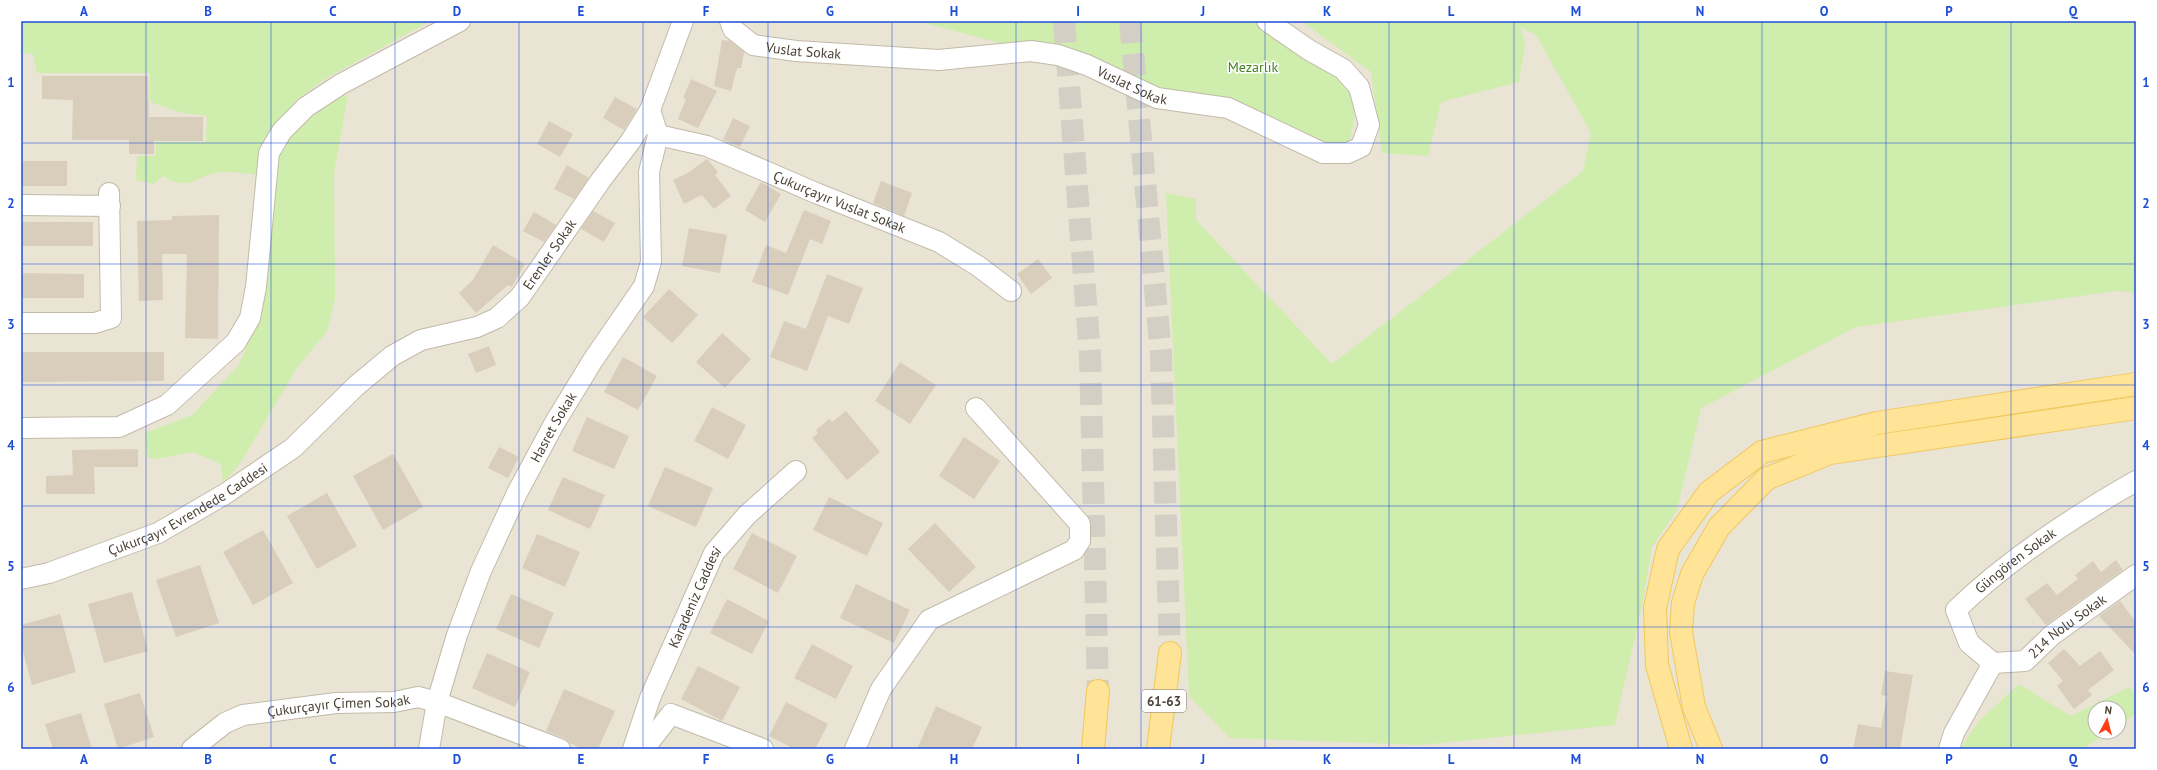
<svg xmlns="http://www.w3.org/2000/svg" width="2157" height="770" viewBox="0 0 2157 770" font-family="'PT Sans',sans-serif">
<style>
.residential{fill:#eae4d5;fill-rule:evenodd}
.green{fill:#cfeead}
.building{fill:#d9cebc}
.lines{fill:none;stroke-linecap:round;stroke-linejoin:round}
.major-tunnel{stroke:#d4cfc4;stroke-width:22;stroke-dasharray:22 11;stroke-linecap:butt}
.minor-casing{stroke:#c2baa9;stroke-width:22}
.major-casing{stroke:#f1c75b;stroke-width:24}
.minor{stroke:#fff;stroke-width:20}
.major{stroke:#ffe498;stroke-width:22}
.grid{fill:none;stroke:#1d4ed8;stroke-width:1;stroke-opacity:0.55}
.labels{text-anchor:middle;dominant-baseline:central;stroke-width:3;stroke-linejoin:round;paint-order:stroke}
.shield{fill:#fff;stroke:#807b72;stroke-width:1}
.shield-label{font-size:13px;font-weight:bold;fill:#4a4236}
.street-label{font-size:14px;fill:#4a4236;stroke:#fff}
.park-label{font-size:14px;fill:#448321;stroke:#fff}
.neatline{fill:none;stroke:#1d4ed8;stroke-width:1.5}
.grid-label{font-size:13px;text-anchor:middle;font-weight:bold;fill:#1d4ed8}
</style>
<rect width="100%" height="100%" fill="#f6f2e8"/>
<path class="residential" d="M21,21H2136V749H21ZM2095,708H2119V732H2095Z"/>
<g class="green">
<path d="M21,21H430L323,80L294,102L270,139L262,175C249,174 235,172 222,172C197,173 192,194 163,176L153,184L136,180L137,156H155L156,142H206L207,116L183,113L150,102V73H37L33,54L21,52Z"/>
<polygon points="916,21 1278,21 1359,87 1348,153 1228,108 1031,51"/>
<polygon points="1301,21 2136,21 2136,293 2117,291 1856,327 1701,408 1677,510 1652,547 1642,606 1615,725 1422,745 1230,738 1189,696 1166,193 1196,199 1196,220 1332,364 1583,171 1591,133 1536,35 1520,27 1525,44 1519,82 1441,102 1428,156 1382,153 1371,72"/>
<polygon points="348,95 334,173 335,299 327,331 297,368 239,465 223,483 221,464 193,452 156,459 147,457 145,433 192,415 239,365 254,329 272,154 322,104"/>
<polygon points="2019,684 2071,716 2129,687 2136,694 2136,714 2119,725 2119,708 2095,708 2095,732 2108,732 2083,749 1960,749 1979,721"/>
</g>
<g class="building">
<polygon points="722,40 730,41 744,52 741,68 737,68 731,91 714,86"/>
<polygon points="42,76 148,76 149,117 203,117 203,141 154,141 154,154 129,154 129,140 72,140 73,100 42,99"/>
<polygon points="691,79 717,91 698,128 678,119 686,99 683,98"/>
<polygon points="615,97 637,109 624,130 603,118"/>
<polygon points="733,118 750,126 740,147 723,140"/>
<polygon points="549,121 573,134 560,157 537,144"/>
<polygon points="707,159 718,172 715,175 731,196 714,209 702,195 684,204 673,180 688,173"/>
<rect x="21" y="161" width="46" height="25"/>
<polygon points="567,165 589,178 574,199 554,189"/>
<polygon points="881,181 912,193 904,216 873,203"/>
<polygon points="761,182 781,194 765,222 745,210"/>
<polygon points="804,210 831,221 822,244 810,239 788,295 752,282 766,245 786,253"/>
<polygon points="593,211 615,223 604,242 581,229"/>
<polygon points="534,212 556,225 544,242 523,231"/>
<polygon points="219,215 218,339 185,338 187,254 162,254 163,300 139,301 137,221 172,220 172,216"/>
<rect x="21" y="222" width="72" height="24"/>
<polygon points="689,228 727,235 720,273 682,266"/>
<polygon points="493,245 525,264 512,287 508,285 476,313 459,293 473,280"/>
<polygon points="1038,259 1052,278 1031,294 1017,274"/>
<polygon points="21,273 84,274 84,298 21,298"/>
<polygon points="827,274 863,288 849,324 828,316 807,371 770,357 784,321 806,329"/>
<polygon points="669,289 698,315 672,343 643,317"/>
<polygon points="722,333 751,359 725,388 696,362"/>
<polygon points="489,346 496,365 476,373 468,354"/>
<polygon points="21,352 164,352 164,381 21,382"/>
<polygon points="623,357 657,376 638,410 604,392"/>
<polygon points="900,362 936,385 910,424 875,401"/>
<polygon points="712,407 746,425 728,459 694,441"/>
<polygon points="846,411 880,452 847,480 812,438 818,433 816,430 829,419 832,422"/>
<polygon points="587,417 629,436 614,469 572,451"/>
<polygon points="964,437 1000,461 974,499 939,476"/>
<polygon points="499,447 519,457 508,478 488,468"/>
<polygon points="138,449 138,467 94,467 95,494 46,494 46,476 73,475 72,450"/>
<polygon points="393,454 423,507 383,530 353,476"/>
<polygon points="665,467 713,488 696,527 648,506"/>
<polygon points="563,477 605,495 590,529 548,510"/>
<polygon points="327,493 357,546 317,569 287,516"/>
<polygon points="829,497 883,523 867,556 813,530"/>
<polygon points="935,523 976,567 949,592 908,549"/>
<polygon points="263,530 293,583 253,605 223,552"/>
<polygon points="752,533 797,556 778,593 733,569"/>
<polygon points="537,534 580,552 565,587 522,568"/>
<polygon points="2116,560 2123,570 2046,625 2025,599 2047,583 2057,595 2078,579 2075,575 2093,561 2101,572"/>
<polygon points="200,565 219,623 176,637 156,580"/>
<polygon points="856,584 910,610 894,643 840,618"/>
<polygon points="132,592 148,651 104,663 88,604"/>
<polygon points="511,594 554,613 539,648 496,629"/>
<polygon points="727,599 769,621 752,654 710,633"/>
<polygon points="2120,601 2136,622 2136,655 2099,616"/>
<polygon points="60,614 76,672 32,685 21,644 21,625"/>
<polygon points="812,644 853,666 836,699 794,678"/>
<polygon points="2064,649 2080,666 2100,651 2114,670 2088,690 2092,695 2074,709 2057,686 2063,681 2048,663"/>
<polygon points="487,653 530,672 515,707 472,688"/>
<polygon points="698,666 740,687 722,721 681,699"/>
<polygon points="1885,671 1913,675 1900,749 1853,749 1858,724 1881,728 1887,696 1881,695"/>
<polygon points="564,689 615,711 598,749 582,749 570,743 564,738 546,731"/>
<polygon points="140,693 154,737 118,749 104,704"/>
<polygon points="786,702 828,724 815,749 794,749 769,736"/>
<polygon points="936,706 982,727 972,749 917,749"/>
<polygon points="81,713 92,749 53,749 45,724"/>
</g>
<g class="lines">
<g class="major-tunnel">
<polyline points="1064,21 1090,354 1098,691"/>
<polyline points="1130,21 1161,354 1170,653"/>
</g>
<defs>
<g id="minor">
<path id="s1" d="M730,21L733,29L753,45L796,51L939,60L1031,51L1058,55L1087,65L1157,98L1228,108L1323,153H1348L1361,147L1369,125L1359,87L1343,69L1309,50L1267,21"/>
<path id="s2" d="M658,135L707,146L816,193L939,242L978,266L1011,291"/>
<polyline points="21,205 110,206"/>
<polyline points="21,323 95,323 111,318 109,193"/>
<polyline points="21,428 119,427 167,405 236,342 250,318 256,287 269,153 282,131 306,107 341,84 460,21"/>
<path id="s3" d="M21,579L49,573L158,533L225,494L293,448L356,386L392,356L421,340L477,327L497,318L520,297L601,180L630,142L650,110L683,21"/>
<path id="s4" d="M1993,663L1969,643L1956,610C2008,559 2073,517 2136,481"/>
<path id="s5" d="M1993,663L2025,661L2052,635L2136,575"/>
<path id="s6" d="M192,749L225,723L243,715L336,703L394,702L418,697L437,702L560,749"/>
<path id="s7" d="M429,749L437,702L457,635L481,571L517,493L554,424L593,360L644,286L651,262L649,172L658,135L650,110"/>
<path id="s8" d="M633,749L650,698L714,553L747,515L796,471"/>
<polyline points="644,749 671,714 763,749"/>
<polyline points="855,749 881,689 929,620 1074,550 1080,541 1080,524 976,408"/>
<polyline points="1949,749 1954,733 1993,663"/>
</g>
<g id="major">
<polyline points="1093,749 1098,691"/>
<polyline points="1158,749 1170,653"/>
<polyline points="1681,749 1657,665 1655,608 1668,549 1709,492 1762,452 1877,423 2136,384"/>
<polyline points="1711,749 1694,707 1681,632 1683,603 1692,574 1719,527 1766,479 1830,453 2136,408"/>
</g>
</defs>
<use href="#minor" class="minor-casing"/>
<use href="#major" class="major-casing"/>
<use href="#minor" class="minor"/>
<use href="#major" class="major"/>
</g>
<path class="grid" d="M146,21V749M271,21V749M395,21V749M519,21V749M643,21V749M768,21V749M892,21V749M1016,21V749M1141,21V749M1265,21V749M1389,21V749M1514,21V749M1638,21V749M1762,21V749M1886,21V749M2011,21V749M21,143H2136M21,264H2136M21,385H2136M21,506H2136M21,627H2136"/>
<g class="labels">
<rect class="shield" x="1142" y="690" width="44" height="22" rx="3"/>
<g class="shield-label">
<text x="1164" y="701">61-63</text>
</g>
<g class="street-label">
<text stroke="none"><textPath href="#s1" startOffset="85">Vuslat Sokak</textPath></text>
<text stroke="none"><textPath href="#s1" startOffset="421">Vuslat Sokak</textPath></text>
<text stroke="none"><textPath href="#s2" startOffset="194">Çukurçayır Vuslat Sokak</textPath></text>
<text stroke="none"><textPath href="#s3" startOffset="635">Erenler Sokak</textPath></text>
<text stroke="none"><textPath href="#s7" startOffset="347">Hasret Sokak</textPath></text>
<text stroke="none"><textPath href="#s3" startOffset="182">Çukurçayır Evrendede Caddesi</textPath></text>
<text stroke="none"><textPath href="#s4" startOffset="144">Güngören Sokak</textPath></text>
<text stroke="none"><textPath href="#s8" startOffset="164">Karadeniz Caddesi</textPath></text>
<text stroke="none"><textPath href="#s5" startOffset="87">214 Nolu Sokak</textPath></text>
<text stroke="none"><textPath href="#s6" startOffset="158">Çukurçayır Çimen Sokak</textPath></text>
</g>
<g class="park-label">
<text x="1253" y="67">Mezarlık</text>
</g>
</g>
<rect width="2157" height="770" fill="none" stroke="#ffffff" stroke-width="44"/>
<g transform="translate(2107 720) rotate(7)"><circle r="19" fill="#ffffff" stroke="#b7b3af"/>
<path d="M0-3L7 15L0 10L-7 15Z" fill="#ff3e16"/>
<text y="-6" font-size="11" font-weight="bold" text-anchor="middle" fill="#4a4236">N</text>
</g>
<rect x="22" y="22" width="2113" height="726" class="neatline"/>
<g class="grid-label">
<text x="84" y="16">A</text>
<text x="208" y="16">B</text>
<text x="333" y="16">C</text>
<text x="457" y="16">D</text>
<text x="581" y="16">E</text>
<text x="706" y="16">F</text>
<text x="830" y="16">G</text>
<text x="954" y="16">H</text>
<text x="1078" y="16">I</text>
<text x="1203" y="16">J</text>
<text x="1327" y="16">K</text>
<text x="1451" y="16">L</text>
<text x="1576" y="16">M</text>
<text x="1700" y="16">N</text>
<text x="1824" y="16">O</text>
<text x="1949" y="16">P</text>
<text x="2073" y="16">Q</text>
<text x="11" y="87">1</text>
<text x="2146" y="87">1</text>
<text x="11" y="208">2</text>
<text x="2146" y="208">2</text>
<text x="11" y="329">3</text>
<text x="2146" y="329">3</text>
<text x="11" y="450">4</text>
<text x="2146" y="450">4</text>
<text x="11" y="571">5</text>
<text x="2146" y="571">5</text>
<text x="11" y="692">6</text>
<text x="2146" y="692">6</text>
<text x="84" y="764">A</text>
<text x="208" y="764">B</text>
<text x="333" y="764">C</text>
<text x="457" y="764">D</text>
<text x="581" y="764">E</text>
<text x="706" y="764">F</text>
<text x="830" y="764">G</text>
<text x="954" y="764">H</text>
<text x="1078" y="764">I</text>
<text x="1203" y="764">J</text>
<text x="1327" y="764">K</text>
<text x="1451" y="764">L</text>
<text x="1576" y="764">M</text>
<text x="1700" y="764">N</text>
<text x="1824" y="764">O</text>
<text x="1949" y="764">P</text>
<text x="2073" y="764">Q</text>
</g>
</svg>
